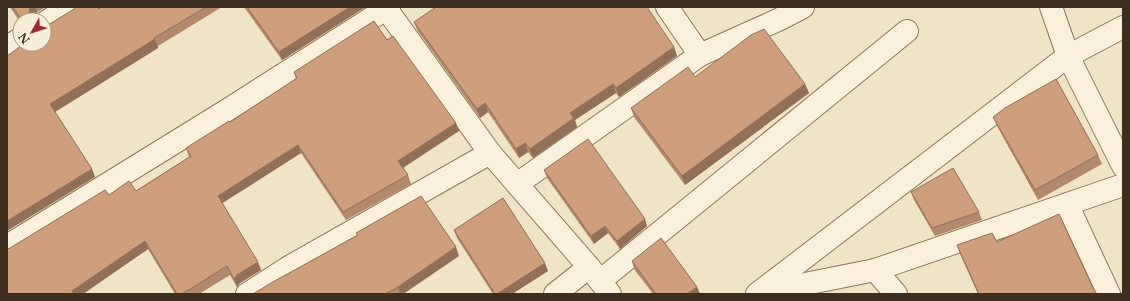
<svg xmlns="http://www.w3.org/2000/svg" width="1130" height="301" viewBox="0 0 1130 301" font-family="'Libre Baskerville',serif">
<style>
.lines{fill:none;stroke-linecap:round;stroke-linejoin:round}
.minor-casing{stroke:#8d765c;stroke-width:24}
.minor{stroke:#faf1dc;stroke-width:22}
.wall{fill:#b2896c}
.shaded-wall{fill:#916f58}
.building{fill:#cf9f7d;stroke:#916f58}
</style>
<rect width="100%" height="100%" fill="#f0e4c8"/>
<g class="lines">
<defs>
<g id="minor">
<polyline points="385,7 490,153 589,267 610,294"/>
<polyline points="667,7 700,55"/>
<polyline points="1051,7 1068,56 1123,166"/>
<polyline points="44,23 70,7"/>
<polyline points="7,47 20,39"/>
<polyline points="517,184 700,55 780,19 803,7"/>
<polyline points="1067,204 1109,294"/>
<polyline points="7,246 229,109 389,7"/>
<polyline points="875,270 896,294"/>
<polyline points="600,281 907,31"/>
<polyline points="765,292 875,270 1123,185"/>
<polyline points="247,294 289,267 490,153"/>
<polyline points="555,294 589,267"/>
<polyline points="757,294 1068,56 1123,27"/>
</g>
</defs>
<use href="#minor" class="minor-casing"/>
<use href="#minor" class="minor"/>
</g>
<g class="wall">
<polygon points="10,7 46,7 37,12 33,17 32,20 20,20 20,22"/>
<polygon points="101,7 222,7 158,46 158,48 55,112 92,169 95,177 7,56"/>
<polygon points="244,7 363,7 364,8 282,60"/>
<polygon points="414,22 674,47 677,56 619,97 616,93 575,120 577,127 533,158 528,152 519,158 488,112 480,118 417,30"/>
<polygon points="387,40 456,123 459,131 403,168 408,175 411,184 346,220 301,153 222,203 258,262 261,270 240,283 237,287 230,275 199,294 175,294 148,249 83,294 7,294 10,248 109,195 136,191 189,157 186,148 230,122 296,79 294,72"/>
<polygon points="695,77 805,84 809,93 685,185 634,117 631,108"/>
<polygon points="993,117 1098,155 1102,164 1038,200 997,126"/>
<polygon points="544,170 647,226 620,249 608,233 594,244 547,178"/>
<polygon points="911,192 979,212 982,220 935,236 914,200"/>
<polygon points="454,230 548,271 512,294 493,294 457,238"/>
<polygon points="356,233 459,256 403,294 253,294 357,235"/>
<polygon points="997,242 1094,290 1097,294 978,294 960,254 957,245"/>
<polygon points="632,261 697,287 700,294 653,294 634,269"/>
</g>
<g class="shaded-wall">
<polygon points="32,7 36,7 37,12 33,17 32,20 30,20 29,15 30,8"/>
<polygon points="350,7 363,7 364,8 282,60 279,52"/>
<polygon points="155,39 158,48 53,113 50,104"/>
<polygon points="674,47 677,56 619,97 616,88"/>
<polygon points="613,84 616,93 575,120 577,127 533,158 530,149 570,113"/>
<polygon points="805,84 809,93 685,185 682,176"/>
<polygon points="485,103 488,112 480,118 477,109"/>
<polygon points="456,123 459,131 401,169 398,161"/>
<polygon points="525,143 528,152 519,158 516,149"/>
<polygon points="298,145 301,153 221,204 218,196"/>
<polygon points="92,169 95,177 7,231 7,221"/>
<polygon points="645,219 647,226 620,249 617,241"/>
<polygon points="605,226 608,233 594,244 591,236"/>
<polygon points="145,241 148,249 83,294 73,294 72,291"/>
<polygon points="456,247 459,256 403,294 400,294 398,287"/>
<polygon points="258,262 261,270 240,283 237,287 234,279 237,275"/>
<polygon points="545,263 548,271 512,294 497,294"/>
<polygon points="697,287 700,294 687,294"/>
</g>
<g class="building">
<polygon points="13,7 32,7 30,8 29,15 30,20 22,20 21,19"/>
<polygon points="76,7 98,7 99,9 101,7 206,7 154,38 155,39 50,104 92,169 7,221 7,56 24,44 44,44 44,26 48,25 74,9"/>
<polygon points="247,7 350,7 279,52"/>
<polygon points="436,7 647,7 674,47 616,88 613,84 570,113 574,118 530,149 525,143 516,149 485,103 477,109 414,22"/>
<polygon points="374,21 387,40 393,36 456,123 398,161 408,175 343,212 298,145 218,196 258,262 237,275 234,279 227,266 182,294 177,294 145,241 72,291 74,294 7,294 7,249 10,248 105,190 109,195 129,181 136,191 191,156 186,148 229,121 230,122 297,78 294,72"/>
<polygon points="764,29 805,84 682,176 631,108 688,67 695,77 751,35"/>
<polygon points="1056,79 1098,155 1035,190 993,117 1005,108"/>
<polygon points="588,139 645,219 617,241 605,226 591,236 544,170"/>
<polygon points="953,168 979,212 932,228 911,192"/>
<polygon points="421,196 456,247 398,287 385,294 253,294 271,283 358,235 356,233"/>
<polygon points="503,198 545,263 497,294 495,294 454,230"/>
<polygon points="1059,214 1094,290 1097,294 979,294 957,245 992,233 997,242"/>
<polygon points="661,238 697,287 687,294 656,294 632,261"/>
</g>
<rect width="1130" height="301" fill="none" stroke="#3d2e20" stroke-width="16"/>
<g transform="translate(32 32) rotate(231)"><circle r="19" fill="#f7eed8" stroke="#ada18e"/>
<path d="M0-3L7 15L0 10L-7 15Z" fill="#9e2a2b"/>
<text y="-6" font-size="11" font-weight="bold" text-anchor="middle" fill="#3d2e20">N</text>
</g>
</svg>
